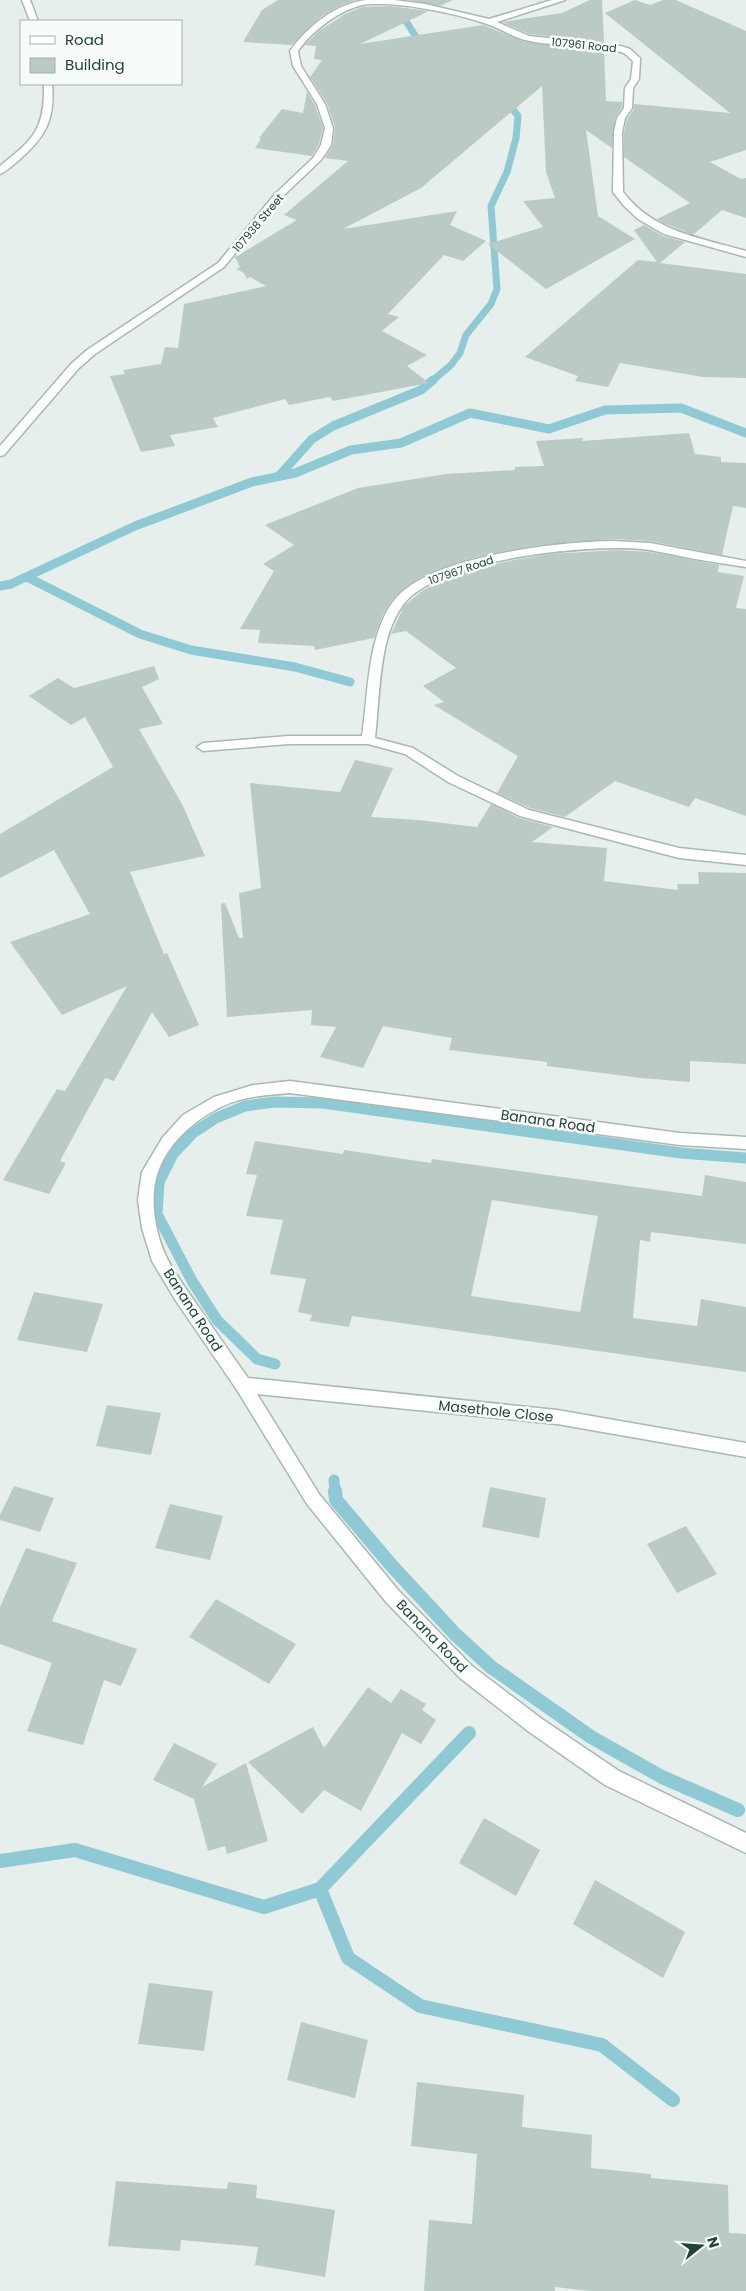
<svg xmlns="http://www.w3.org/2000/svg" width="746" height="2291" viewBox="0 0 746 2291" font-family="Poppins,sans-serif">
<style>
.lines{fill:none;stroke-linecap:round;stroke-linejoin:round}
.stream-far3{stroke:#8ec9d4;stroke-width:7}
.stream-far2{stroke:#8ec9d4;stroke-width:9}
.stream-far1{stroke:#8ec9d4;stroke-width:11}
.stream{stroke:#8ec9d4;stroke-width:14}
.building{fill:#bbcac4;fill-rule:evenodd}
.street-casing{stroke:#a8b8b2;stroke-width:3}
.street{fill:#fff;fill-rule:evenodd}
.labels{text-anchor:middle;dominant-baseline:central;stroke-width:5;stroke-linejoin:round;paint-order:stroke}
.far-street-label{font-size:11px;fill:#24423a;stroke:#f7fbf9}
.street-label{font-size:14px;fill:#24423a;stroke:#f7fbf9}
</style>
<rect width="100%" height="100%" fill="#e6efeb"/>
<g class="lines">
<g class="stream-far3">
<polyline points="404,18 423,48"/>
<polyline points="432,381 451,365 460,353 466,335 491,304 497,289 491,206 507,172 516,138 518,116 505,99"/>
</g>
<g class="stream-far2">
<polyline points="279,476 312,439 333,426 421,390 433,380"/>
<polyline points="27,577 140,634 191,650 295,667 350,682"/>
<polyline points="0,586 11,584 135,526 252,482 295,473 351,450 401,443 470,413 549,429 605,410 681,408 746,433"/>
</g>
<g class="stream-far1">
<polyline points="275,1364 257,1359 217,1320 192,1281 157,1214 159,1182 173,1154 193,1133 216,1118 245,1106 275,1102 323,1103 681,1153 746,1158"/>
<polyline points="334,1480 335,1493"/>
</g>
<g class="stream">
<polyline points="335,1491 336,1500 392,1566 455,1634 491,1667 591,1737 662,1777 738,1810"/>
<polyline points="0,1861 75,1850 264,1907 320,1889 469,1733"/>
<polyline points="320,1889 348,1958 420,2006 602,2045 673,2100"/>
</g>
</g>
<g class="building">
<polygon points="278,0 356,0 343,4 322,16 292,45 243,42 262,10"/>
<polygon points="409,0 453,0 440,6"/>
<polygon points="590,0 602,0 604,42 529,34 502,22 562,13"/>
<polygon points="635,0 650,5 663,0 676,0 746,31 746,150 710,162 741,179 746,178 746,218 722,210 693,235 664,223 657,219 690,203 624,157 624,132 627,119 634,109 634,104 730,113 605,13"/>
<polygon points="390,6 429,11 360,44 483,25 525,42 604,50 606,101 622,102 622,107 615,118 612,148 586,130 598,216 635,239 546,289 488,244 543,227 523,201 555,198 546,172 542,86 421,188 343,229 457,211 450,225 486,241 463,261 444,255 388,314 399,317 382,331 427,355 407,366 429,383 333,401 330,397 289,405 285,399 213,418 218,427 170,435 175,446 141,452 110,376 125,374 123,370 161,364 165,347 178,348 184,304 266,286 250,277 247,279 244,273 236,269 240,267 235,257 297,220 284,215 348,161 325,158 333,145 335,127 327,103 310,77 322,60 314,59 316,46 305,45 319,31 345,14 362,7"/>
<polygon points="307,92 315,105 323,128 319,144 312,156 255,148 261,139 259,138 282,109 303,113"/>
<polygon points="644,225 663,236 685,242 660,263 746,274 746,378 703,377 620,363 608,387 575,381 578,376 525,357 638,260 657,262 634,230"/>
<polygon points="689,433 695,454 721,457 721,462 746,463 746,508 733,506 722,555 650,541 612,539 534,546 476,557 425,575 406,587 392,600 382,616 374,638 315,650 314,646 258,643 260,630 240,629 274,571 263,564 294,545 265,525 358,488 446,474 515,470 515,467 544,466 536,441 583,438 582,441"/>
<polygon points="617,550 650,552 719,565 718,572 744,576 736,608 746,609 746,816 695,798 689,807 615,781 565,817 530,808 497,793 518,756 434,705 444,702 423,686 456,668 406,631 391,634 404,606 422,591 447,578 479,568 514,560 551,554"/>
<polygon points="154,666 159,679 142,687 163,724 139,729 183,806 205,856 130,872 164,954 167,953 199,1025 169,1037 152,1012 114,1081 105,1078 60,1161 66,1163 49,1194 3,1180 57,1089 65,1091 127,986 62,1015 10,942 90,914 54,850 0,878 0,834 113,767 85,717 71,725 29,696 58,678 74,688"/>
<polygon points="355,760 393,768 371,817 418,820 477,827 491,804 519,818 553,827 532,842 607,848 604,881 678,890 677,884 699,884 698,872 746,873 746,1064 690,1061 690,1082 641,1078 547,1066 547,1062 449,1050 452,1038 383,1026 363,1068 320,1057 336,1027 311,1025 312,1010 227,1017 221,904 225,903 239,938 243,938 239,893 261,888 250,783 340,792"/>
<path d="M255,1141L343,1154L344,1150L431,1163L432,1159L702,1196L705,1175L746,1182V1244L651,1232L650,1242L640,1240L633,1318L697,1326L701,1299L746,1307V1372L352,1316L349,1327L310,1321L312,1315L298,1312L306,1279L270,1274L283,1220L246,1216L257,1175L246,1174ZM492,1200L598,1216L580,1312L471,1296Z"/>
<polygon points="34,1292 103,1304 87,1352 17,1340"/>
<polygon points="107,1405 161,1413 151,1455 96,1446"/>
<polygon points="14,1486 54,1498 40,1532 0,1520 0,1515"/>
<polygon points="490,1487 546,1498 539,1538 482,1527"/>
<polygon points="170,1504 223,1516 210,1560 155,1548"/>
<polygon points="686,1526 717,1574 677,1593 647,1544"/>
<polygon points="26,1548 77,1563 52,1621 137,1649 121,1686 104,1680 83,1745 27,1731 52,1663 0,1644 0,1607"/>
<polygon points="216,1599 296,1644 269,1684 189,1637"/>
<polygon points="368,1687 391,1703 401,1689 426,1704 422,1710 436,1720 421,1744 402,1733 361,1811 324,1790 302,1814 248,1762 313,1727 324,1748"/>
<polygon points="174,1743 217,1764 202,1787 246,1763 268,1841 227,1854 225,1846 208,1851 194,1799 153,1780"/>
<polygon points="484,1818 540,1850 516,1896 459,1863"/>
<polygon points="595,1880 685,1932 663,1978 573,1924"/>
<polygon points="149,1983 213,1991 204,2051 138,2044"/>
<polygon points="301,2022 368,2040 355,2098 287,2080"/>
<polygon points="417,2082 524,2095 522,2127 592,2135 591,2168 651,2174 651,2178 728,2185 729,2233 746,2234 746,2291 590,2291 555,2287 555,2291 424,2291 429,2220 472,2224 477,2154 411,2146"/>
<polygon points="116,2181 227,2189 228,2182 257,2185 256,2198 335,2210 325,2277 255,2265 258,2247 181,2240 180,2251 108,2246"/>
</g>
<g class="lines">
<defs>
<g id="street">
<polygon points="22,0 30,0 38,21 30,21"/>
<path d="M367,0H394L425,4L489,19L552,0H565L497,22L529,36L621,46L630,49L640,58L639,79L633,88L632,108L625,118L622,132L623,192C653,232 701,238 746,251V257L664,234L638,219L624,206L613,192L614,132L617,118L624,108L625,88L631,79L633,61L624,53C593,42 557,48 525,40C512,37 500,28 487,24C456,13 393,0 362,5C338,11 312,31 298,51L301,66L325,104L333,128L331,145L321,160L281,198L224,267L95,354L79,368L4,455L0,456V446L71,364L87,350L218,263L275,194L313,158L321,145L325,128L317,104L293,66L290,51C307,27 336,3 367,0Z"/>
<path d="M44,84H52C55,119 46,137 19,160C13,165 7,171 0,174V166C34,139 45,129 44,84Z"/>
<path d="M612,541L650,543L746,561V567C722,563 698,560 675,555C664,553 653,550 641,549C587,544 436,559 403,605C378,638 380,698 375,738L413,748L458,776L529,810L679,848L746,855V865L679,858L520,816L448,782L405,754L368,744H289L203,751L197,747L203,743L289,736H362C368,697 367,653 384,617C389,606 397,595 407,588C452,555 556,542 612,541Z"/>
<path d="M290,1081L680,1133L746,1137V1149L680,1145L290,1093C268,1095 244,1096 223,1106C195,1119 168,1143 158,1172C149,1196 155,1232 165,1254C173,1272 187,1290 198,1306C214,1330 231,1354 248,1378L557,1410L746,1443V1457L557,1424L257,1394L319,1494L398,1590L472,1666L542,1719L619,1771L746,1833V1853L605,1785L528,1731L460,1678L386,1602L307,1504L237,1390L176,1301L152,1261L142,1228L138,1200L142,1172L163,1137L183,1115L214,1097L253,1085Z"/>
</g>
</defs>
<use href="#street" class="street-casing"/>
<use href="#street" class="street"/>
</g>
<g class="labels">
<g class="far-street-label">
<text transform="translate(584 45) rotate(6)">107961 Road</text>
<text transform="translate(258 223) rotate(-50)">107938 Street</text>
<text transform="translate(461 570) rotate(-19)">107967 Road</text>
</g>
<g class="street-label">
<text transform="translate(548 1121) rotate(8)">Banana Road</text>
<text transform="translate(193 1310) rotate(57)">Banana Road</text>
<text transform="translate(496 1411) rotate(6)">Masethole Close</text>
<text transform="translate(432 1636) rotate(46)">Banana Road</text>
</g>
</g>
<rect x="20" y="20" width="162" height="65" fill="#f7fbf9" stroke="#a3b1ad"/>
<rect x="30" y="36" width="25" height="8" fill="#ffffff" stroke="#a3b1ad"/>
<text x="65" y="45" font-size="15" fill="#24423a">Road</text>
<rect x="30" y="58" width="25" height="15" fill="#bbcac4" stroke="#a3b1ad"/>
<text x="65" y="70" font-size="15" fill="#24423a">Building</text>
<g transform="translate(701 2246) rotate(73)" stroke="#f7fbf9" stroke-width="4" paint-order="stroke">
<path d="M0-4L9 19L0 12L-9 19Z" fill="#24423a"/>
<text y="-8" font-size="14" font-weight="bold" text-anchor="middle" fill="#24423a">N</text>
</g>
</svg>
